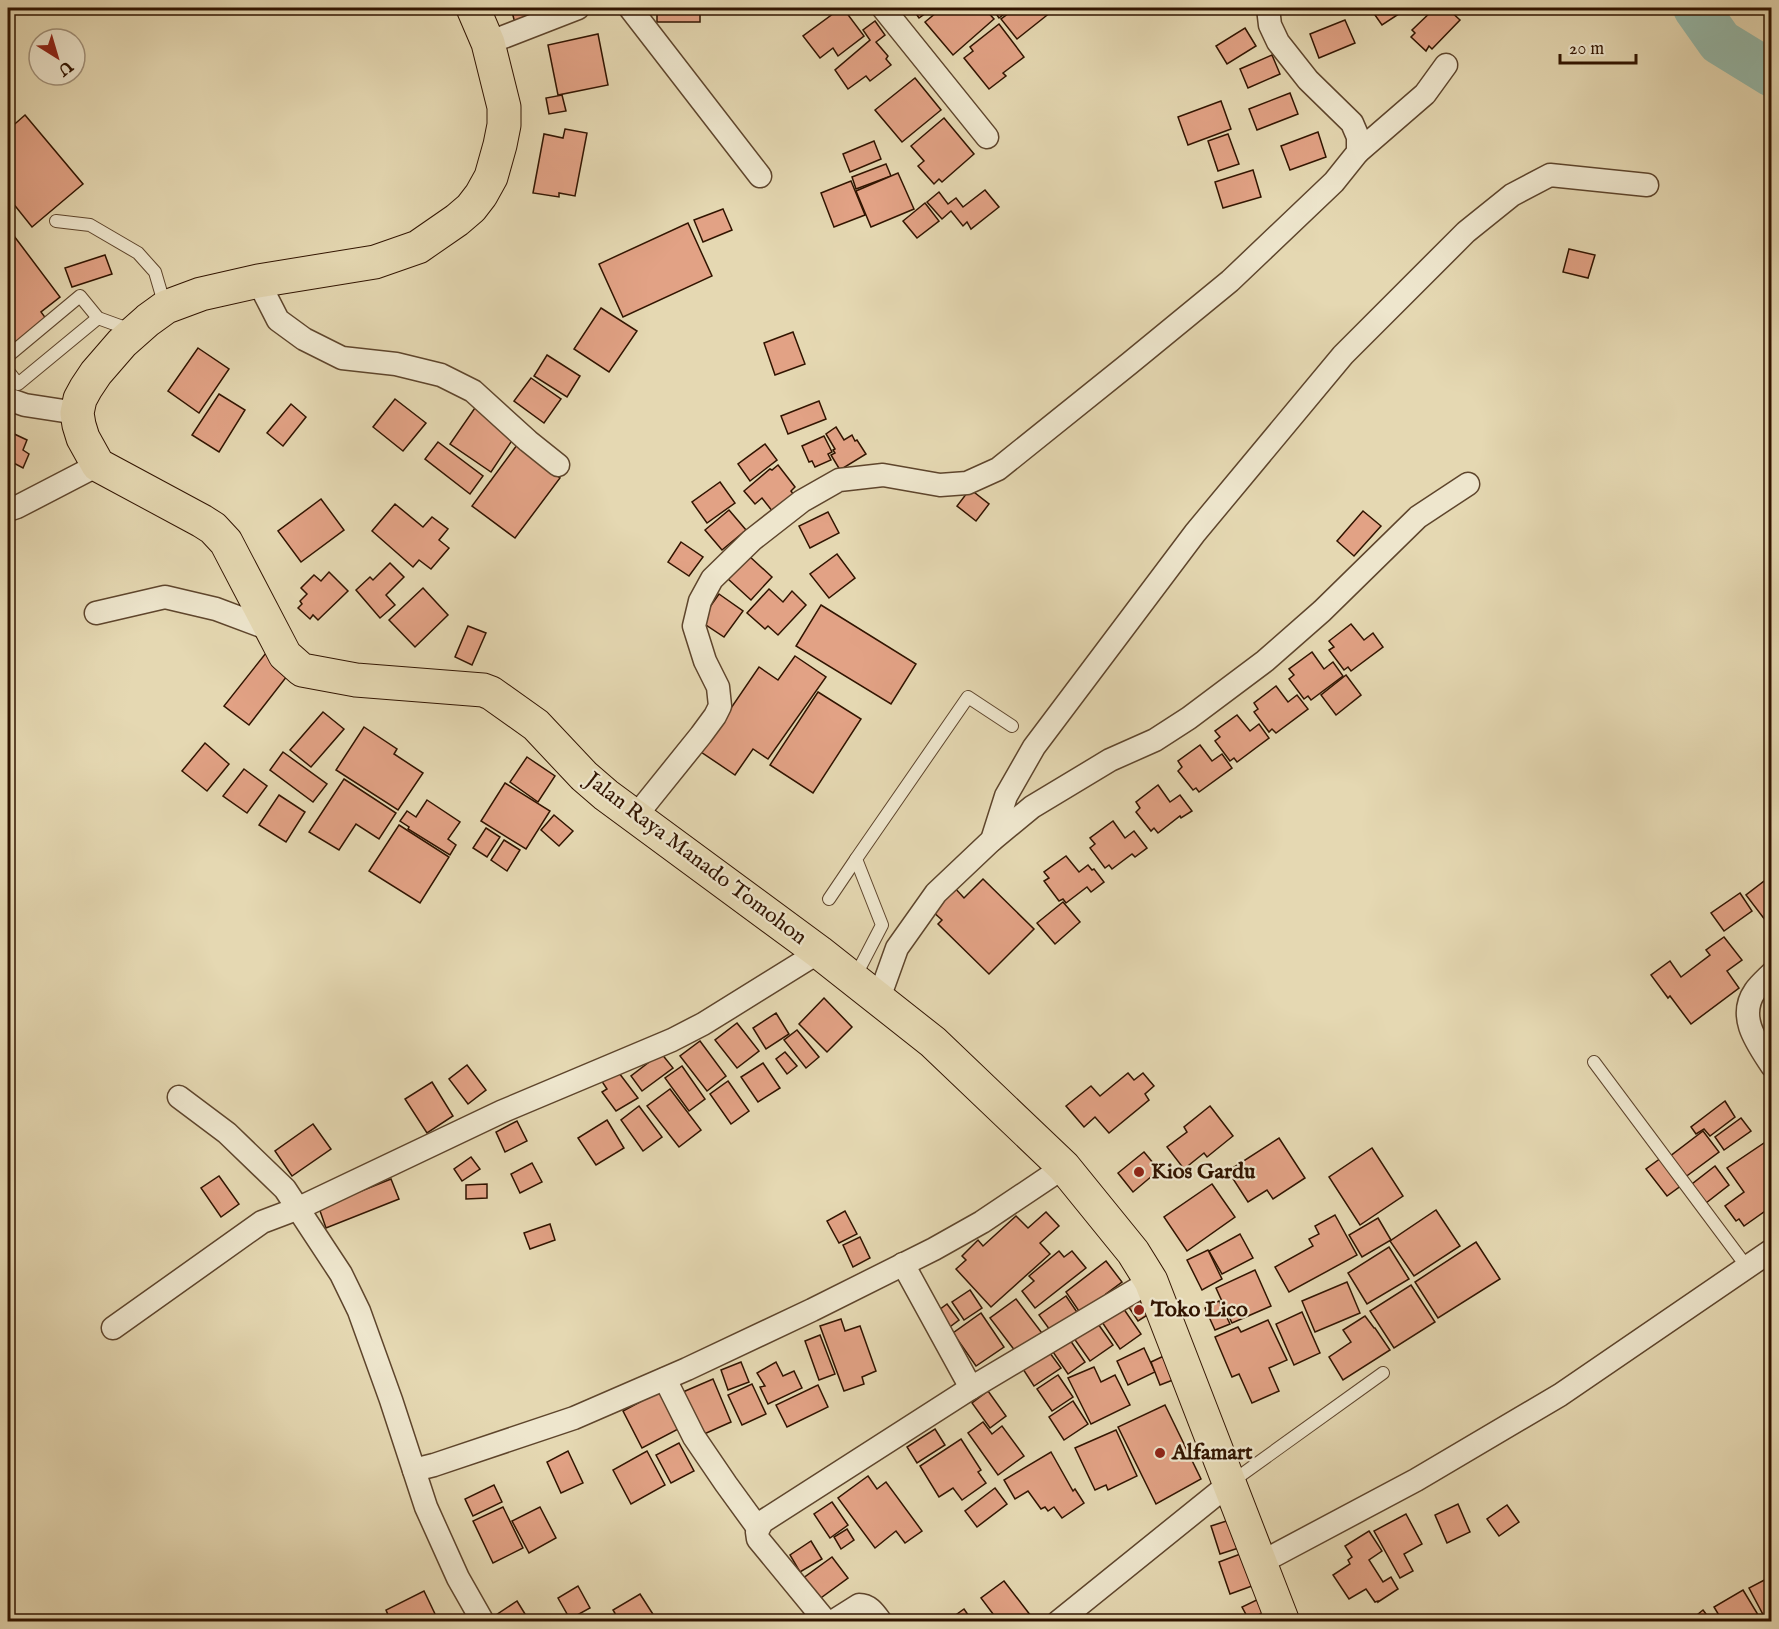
<svg xmlns="http://www.w3.org/2000/svg" width="1779" height="1629" viewBox="0 0 1779 1629" font-family="'IM FELL English',serif">
<style>
.lines{fill:none;stroke-linecap:round;stroke-linejoin:round}
.river{stroke:#96baab;stroke-width:46}
.building{fill:#e2a285;stroke:#311400;stroke-width:1.5}
.lane-casing{stroke:#5e452c;stroke-width:14}
.street-casing{stroke:#5e452c;stroke-width:25}
.highway-casing{stroke:#311400;stroke-width:35}
.lane{stroke:#eee6cd;stroke-width:12}
.street{stroke:#eee6cd;stroke-width:22}
.highway{stroke:#e5d8b2;stroke-width:33}
.poi-dot{fill:#8f2418;stroke:#eee6cd;stroke-width:2}
.labels{text-anchor:middle;dominant-baseline:central;stroke-width:4.5;stroke-linejoin:round;paint-order:stroke}
.street-label{font-size:22px;fill:#311400;stroke:#eee6cd}
.poi-label{font-size:22px;font-weight:bold;fill:#311400;stroke:#eee6cd;text-anchor:start}
</style>
<rect width="100%" height="100%" fill="#e5d8b2"/>
<filter id="stains"><feTurbulence type="fractalNoise" baseFrequency=".00333" numOctaves="4"/><feColorMatrix values="0 0 0 0 .2 0 0 0 0 .09 0 0 0 0 .02 0 0 0 .5 -.17"/></filter>
<radialGradient id="worn" r=".72"><stop offset=".6" stop-color="#630" stop-opacity="0"/><stop offset="1" stop-color="#630" stop-opacity=".3"/></radialGradient>
<g class="lines">
<polyline class="river" points="1696,8 1720,42 1772,74"/>
</g>
<g class="building">
<polygon points="511,8 541,8 544,20 516,27"/>
<rect x="657" y="8" width="43" height="14"/>
<polygon points="841,8 843,8 864,36 838,56 833,48 820,58 803,36"/>
<polygon points="912,8 933,8 919,18"/>
<polygon points="942,8 984,8 994,19 953,55 925,22"/>
<polygon points="992,8 1012,8 999,18"/>
<polygon points="1016,8 1047,8 1051,12 1017,39 1001,19"/>
<polygon points="1370,8 1408,8 1382,25"/>
<polygon points="1435,8 1447,8 1460,20 1432,49 1429,46 1426,51 1411,37 1415,33 1412,30"/>
<polygon points="1345,20 1355,43 1319,58 1310,34"/>
<polygon points="875,21 885,35 876,42 888,56 886,59 891,65 870,81 866,76 848,89 835,70 870,40 863,30"/>
<polygon points="999,24 1024,57 1003,73 1006,76 989,89 964,58 973,51 970,47"/>
<polygon points="1245,28 1256,46 1227,64 1216,46"/>
<polygon points="598,34 608,85 558,95 548,45"/>
<polygon points="1272,55 1280,74 1248,88 1240,69"/>
<polygon points="915,78 941,110 902,142 875,110"/>
<polygon points="1290,93 1298,114 1257,130 1249,109"/>
<polygon points="562,95 566,111 549,114 546,98"/>
<polygon points="1221,101 1231,129 1188,145 1178,117"/>
<polygon points="25,115 83,184 32,227 8,197 8,130"/>
<polygon points="944,118 974,154 942,182 939,179 934,184 918,166 924,161 911,146"/>
<polygon points="565,129 587,133 575,196 559,193 559,197 533,193 544,134 563,138"/>
<polygon points="1318,132 1326,157 1290,170 1281,146"/>
<polygon points="1228,134 1239,164 1218,171 1208,141"/>
<polygon points="874,141 881,159 850,172 843,154"/>
<polygon points="886,164 891,176 856,189 852,177"/>
<polygon points="1253,170 1261,197 1223,208 1215,182"/>
<polygon points="898,173 914,209 871,227 856,191"/>
<polygon points="851,181 865,215 834,227 821,193"/>
<polygon points="985,190 999,207 971,229 967,222 963,226 951,211 942,219 927,202 939,192 948,204 956,198 963,207"/>
<polygon points="925,203 939,221 917,238 903,221"/>
<polygon points="723,209 732,230 703,242 694,220"/>
<polygon points="688,223 712,276 623,317 599,264"/>
<polygon points="8,228 60,297 41,312 47,320 8,350"/>
<polygon points="1569,249 1595,255 1588,278 1563,272"/>
<polygon points="105,255 112,274 72,287 65,268"/>
<polygon points="601,308 637,331 609,372 574,349"/>
<polygon points="793,332 805,364 775,375 764,343"/>
<polygon points="198,348 229,369 199,413 168,391"/>
<polygon points="547,355 580,376 567,397 534,376"/>
<polygon points="531,378 561,399 544,423 514,401"/>
<polygon points="219,394 245,410 219,452 192,435"/>
<polygon points="395,399 426,423 403,451 373,427"/>
<polygon points="819,401 826,419 788,434 781,416"/>
<polygon points="291,404 306,417 283,446 267,433"/>
<polygon points="477,405 517,433 491,472 450,444"/>
<polygon points="836,427 844,440 852,435 855,441 857,440 866,454 840,470 831,455 835,453 833,450 835,449 826,434"/>
<polygon points="8,431 27,440 23,450 29,454 23,468 8,460"/>
<polygon points="824,436 832,452 828,454 831,460 815,467 812,461 809,462 802,446"/>
<polygon points="438,442 483,476 470,494 425,459"/>
<polygon points="765,444 777,460 750,481 738,464"/>
<polygon points="517,445 560,478 515,538 472,506"/>
<polygon points="778,465 795,487 791,491 794,495 773,512 762,498 755,504 744,491 770,469 772,470"/>
<polygon points="720,482 735,503 707,523 692,502"/>
<polygon points="970,489 989,504 976,521 957,506"/>
<polygon points="321,499 344,530 301,562 278,531"/>
<polygon points="395,504 423,527 432,517 448,529 439,540 449,548 431,569 419,560 413,567 372,531"/>
<polygon points="729,510 746,530 722,550 705,530"/>
<polygon points="1363,511 1381,526 1354,556 1337,541"/>
<polygon points="828,512 839,533 810,548 799,526"/>
<polygon points="681,542 703,557 689,576 668,562"/>
<polygon points="837,554 855,578 829,598 810,574"/>
<polygon points="748,555 772,577 751,600 727,578"/>
<polygon points="390,563 404,577 386,595 395,605 380,618 356,590 370,577 373,580"/>
<polygon points="329,572 348,591 318,620 313,615 310,619 298,608 302,604 300,601 307,594 301,588 314,575 321,581"/>
<polygon points="423,588 448,615 415,647 389,620"/>
<polygon points="769,589 783,602 792,591 806,605 778,635 768,626 765,629 747,613"/>
<polygon points="719,594 743,611 724,637 700,621"/>
<polygon points="821,605 916,664 891,704 796,646"/>
<polygon points="1351,624 1364,640 1373,633 1383,647 1351,671 1348,667 1344,670 1329,650 1334,647 1329,641"/>
<polygon points="468,626 486,633 472,665 455,657"/>
<polygon points="1312,652 1324,669 1333,662 1343,676 1311,700 1308,696 1304,699 1289,679 1294,675 1289,669"/>
<polygon points="266,653 291,671 249,725 224,706"/>
<polygon points="795,656 826,677 768,759 753,749 735,775 701,752 759,667 778,680"/>
<polygon points="1346,675 1361,695 1336,715 1321,695"/>
<polygon points="1276,686 1288,702 1297,695 1308,709 1276,733 1272,729 1269,732 1254,712 1258,709 1254,703"/>
<polygon points="818,692 861,719 813,793 770,765"/>
<polygon points="323,712 344,729 311,767 290,750"/>
<polygon points="1237,715 1250,731 1259,724 1269,738 1237,762 1234,758 1230,761 1215,741 1220,737 1215,731"/>
<polygon points="364,727 397,749 394,754 423,773 398,810 336,770"/>
<polygon points="205,743 229,764 207,791 182,771"/>
<polygon points="1200,745 1212,761 1222,754 1232,768 1199,792 1196,788 1193,790 1178,771 1182,767 1178,761"/>
<polygon points="283,752 327,784 313,802 270,770"/>
<polygon points="527,757 555,776 538,802 510,782"/>
<polygon points="244,769 267,786 247,813 223,796"/>
<polygon points="344,779 396,813 379,839 356,824 339,850 309,832"/>
<polygon points="505,783 550,811 526,849 481,821"/>
<polygon points="1158,785 1170,802 1180,795 1192,811 1181,818 1180,816 1158,833 1154,828 1151,831 1136,812 1140,808 1136,802"/>
<polygon points="279,795 305,812 286,842 259,825"/>
<polygon points="427,800 460,822 448,839 456,845 450,855 408,829 409,827 400,821 407,811 416,817"/>
<polygon points="554,815 573,831 559,846 541,830"/>
<polygon points="1113,821 1125,838 1134,831 1147,848 1135,857 1132,854 1112,869 1109,865 1105,868 1090,848 1095,844 1090,838"/>
<polygon points="399,825 449,857 420,903 369,871"/>
<polygon points="486,828 500,837 487,857 473,848"/>
<polygon points="504,840 520,850 507,871 491,860"/>
<polygon points="1066,856 1079,872 1088,865 1092,870 1094,869 1104,882 1091,892 1087,887 1066,903 1063,899 1059,901 1044,881 1049,878 1044,872"/>
<polygon points="1772,875 1772,929 1746,895"/>
<polygon points="983,879 1034,929 989,974 938,924 942,920 931,910 954,887 964,898"/>
<polygon points="1740,893 1752,911 1724,931 1711,913"/>
<polygon points="1063,902 1080,922 1055,944 1037,923"/>
<polygon points="1724,937 1742,960 1727,971 1739,988 1691,1024 1670,996 1668,998 1651,975 1670,961 1681,977 1710,955 1706,950"/>
<polygon points="824,998 852,1027 827,1052 799,1024"/>
<polygon points="776,1013 789,1034 766,1049 753,1028"/>
<polygon points="737,1023 759,1051 737,1068 715,1040"/>
<polygon points="797,1030 819,1057 806,1068 784,1040"/>
<polygon points="700,1041 726,1076 707,1091 680,1056"/>
<polygon points="785,1052 797,1066 787,1074 776,1059"/>
<polygon points="661,1053 673,1068 642,1091 631,1076"/>
<polygon points="763,1063 780,1088 758,1102 741,1077"/>
<polygon points="467,1065 486,1090 468,1104 449,1079"/>
<polygon points="682,1066 705,1099 689,1111 665,1078"/>
<polygon points="616,1069 638,1098 616,1111 602,1092 607,1089 601,1080"/>
<polygon points="1128,1073 1134,1080 1143,1073 1154,1086 1145,1094 1149,1100 1109,1133 1095,1117 1084,1127 1066,1106 1091,1086 1100,1096"/>
<polygon points="728,1081 749,1111 731,1124 710,1094"/>
<polygon points="432,1082 453,1116 427,1133 405,1099"/>
<polygon points="670,1089 701,1130 679,1147 647,1106"/>
<polygon points="1725,1101 1735,1117 1710,1136 1704,1129 1696,1134 1691,1127"/>
<polygon points="639,1106 662,1137 643,1151 621,1120"/>
<polygon points="1210,1106 1233,1136 1207,1157 1204,1153 1184,1169 1167,1147 1187,1132 1184,1127"/>
<polygon points="1741,1118 1751,1131 1724,1150 1715,1137"/>
<polygon points="607,1120 624,1148 596,1165 578,1138"/>
<polygon points="517,1121 527,1141 505,1152 496,1132"/>
<polygon points="313,1124 331,1149 292,1176 275,1151"/>
<polygon points="1703,1131 1719,1152 1684,1178 1669,1157"/>
<polygon points="1279,1138 1305,1178 1273,1199 1267,1190 1248,1202 1228,1171"/>
<polygon points="1764,1143 1772,1154 1772,1199 1765,1203 1768,1209 1744,1226 1739,1219 1736,1221 1725,1206 1744,1192 1727,1168"/>
<polygon points="1372,1148 1403,1196 1360,1225 1329,1177"/>
<polygon points="1144,1152 1159,1170 1133,1192 1118,1173"/>
<polygon points="471,1157 480,1169 462,1181 454,1169"/>
<polygon points="1661,1158 1682,1185 1667,1196 1646,1169"/>
<polygon points="532,1163 542,1182 520,1193 511,1174"/>
<polygon points="1715,1166 1729,1185 1706,1203 1692,1184"/>
<polygon points="219,1176 239,1204 221,1217 201,1188"/>
<polygon points="391,1179 399,1199 326,1228 319,1208"/>
<polygon points="487,1184 487,1198 466,1199 466,1185"/>
<polygon points="1212,1184 1235,1217 1187,1251 1164,1217"/>
<polygon points="1436,1210 1460,1246 1414,1276 1390,1241"/>
<polygon points="845,1211 857,1234 839,1243 827,1221"/>
<polygon points="1046,1212 1059,1226 1040,1243 1050,1254 991,1307 956,1269 966,1260 962,1256 978,1240 983,1246 1016,1216 1028,1228"/>
<polygon points="1335,1215 1357,1255 1289,1292 1275,1267 1313,1246 1309,1239 1319,1234 1315,1226"/>
<polygon points="1378,1218 1391,1240 1362,1257 1349,1235"/>
<polygon points="550,1224 555,1240 530,1249 524,1233"/>
<polygon points="1240,1234 1253,1258 1222,1274 1209,1251"/>
<polygon points="860,1237 870,1258 853,1267 843,1245"/>
<polygon points="1476,1242 1500,1279 1438,1318 1415,1282"/>
<polygon points="1389,1247 1409,1279 1367,1304 1348,1273"/>
<polygon points="1208,1250 1222,1279 1202,1290 1187,1260"/>
<polygon points="1059,1251 1064,1257 1072,1251 1086,1268 1035,1308 1022,1291 1034,1281 1029,1276"/>
<polygon points="1106,1261 1122,1282 1106,1294 1111,1303 1085,1320 1066,1292"/>
<polygon points="1255,1270 1271,1306 1232,1323 1216,1288"/>
<polygon points="1347,1282 1360,1313 1315,1332 1302,1301"/>
<polygon points="1411,1285 1435,1322 1394,1348 1370,1311"/>
<polygon points="970,1290 982,1308 964,1320 952,1302"/>
<polygon points="1066,1296 1081,1318 1055,1337 1039,1315"/>
<polygon points="1016,1299 1045,1337 1019,1356 990,1318"/>
<polygon points="1139,1299 1149,1314 1138,1321 1128,1306"/>
<polygon points="1219,1301 1230,1324 1215,1330 1205,1308"/>
<polygon points="947,1304 959,1320 947,1329 935,1313"/>
<polygon points="1121,1305 1141,1334 1120,1349 1100,1319"/>
<polygon points="1302,1312 1320,1353 1294,1365 1276,1324"/>
<polygon points="981,1313 1004,1347 976,1366 953,1333"/>
<polygon points="1365,1316 1374,1328 1375,1328 1390,1350 1343,1380 1329,1357 1351,1342 1343,1330"/>
<polygon points="841,1319 845,1331 860,1326 876,1371 862,1377 864,1384 844,1391 820,1326"/>
<polygon points="1268,1320 1287,1360 1269,1368 1279,1391 1252,1403 1239,1374 1232,1377 1215,1337 1238,1327 1241,1332"/>
<polygon points="1096,1321 1113,1345 1090,1361 1073,1337"/>
<polygon points="820,1335 835,1374 819,1380 805,1341"/>
<polygon points="1068,1337 1085,1362 1068,1374 1051,1349"/>
<polygon points="1144,1348 1155,1372 1128,1385 1117,1361"/>
<polygon points="1047,1349 1061,1368 1034,1386 1021,1366"/>
<polygon points="1168,1354 1178,1378 1160,1385 1151,1362"/>
<polygon points="741,1362 749,1382 728,1390 721,1370"/>
<polygon points="776,1362 783,1376 794,1371 802,1388 768,1404 760,1387 765,1386 757,1373"/>
<polygon points="1094,1367 1101,1382 1115,1375 1130,1405 1091,1424 1068,1378"/>
<polygon points="1058,1375 1073,1397 1052,1411 1037,1389"/>
<polygon points="713,1379 731,1422 702,1435 683,1392"/>
<polygon points="752,1384 766,1414 742,1425 728,1395"/>
<polygon points="818,1385 828,1407 787,1427 776,1405"/>
<polygon points="664,1389 684,1426 642,1448 623,1411"/>
<polygon points="988,1391 1006,1416 990,1428 972,1403"/>
<polygon points="1073,1401 1088,1424 1064,1440 1049,1417"/>
<polygon points="1165,1405 1201,1479 1156,1504 1118,1427"/>
<polygon points="983,1422 992,1434 1002,1426 1024,1456 998,1475 968,1433"/>
<polygon points="935,1429 945,1445 917,1463 907,1447"/>
<polygon points="1116,1430 1137,1476 1108,1490 1106,1485 1095,1490 1075,1448"/>
<polygon points="961,1439 981,1470 978,1472 986,1483 962,1500 953,1488 939,1497 920,1466"/>
<polygon points="679,1443 694,1471 671,1483 656,1455"/>
<polygon points="568,1451 583,1483 561,1493 547,1462"/>
<polygon points="647,1451 665,1485 631,1504 613,1470"/>
<polygon points="1051,1452 1073,1491 1075,1489 1084,1503 1062,1518 1054,1507 1048,1511 1045,1507 1041,1509 1028,1491 1015,1499 1004,1480"/>
<polygon points="868,1476 877,1489 886,1482 922,1531 905,1543 896,1531 875,1548 838,1498"/>
<polygon points="494,1485 502,1502 473,1516 465,1499"/>
<polygon points="995,1488 1007,1504 977,1527 965,1511"/>
<polygon points="832,1502 848,1525 830,1538 814,1514"/>
<polygon points="1458,1504 1470,1532 1447,1543 1435,1515"/>
<polygon points="1507,1505 1519,1522 1499,1536 1487,1519"/>
<polygon points="503,1507 523,1548 493,1563 473,1521"/>
<polygon points="540,1507 556,1538 529,1553 512,1521"/>
<polygon points="1406,1514 1422,1544 1404,1554 1413,1571 1400,1578 1374,1531"/>
<polygon points="1239,1517 1248,1545 1220,1554 1211,1526"/>
<polygon points="847,1529 854,1540 841,1549 834,1537"/>
<polygon points="1369,1531 1382,1551 1369,1560 1383,1582 1391,1577 1398,1589 1378,1602 1378,1601 1375,1602 1366,1589 1349,1599 1333,1575 1350,1564 1348,1560 1352,1557 1345,1546"/>
<polygon points="811,1541 822,1559 800,1572 790,1555"/>
<polygon points="1251,1550 1263,1582 1230,1594 1219,1562"/>
<polygon points="832,1557 848,1578 818,1600 802,1579"/>
<polygon points="1772,1576 1772,1622 1767,1622 1749,1588"/>
<polygon points="1004,1581 1034,1620 1032,1622 999,1622 981,1598"/>
<polygon points="578,1586 590,1608 570,1619 558,1598"/>
<polygon points="1743,1590 1760,1618 1754,1622 1723,1622 1714,1607"/>
<polygon points="424,1591 436,1616 426,1622 391,1622 386,1610"/>
<polygon points="640,1594 658,1622 620,1622 613,1610"/>
<polygon points="1267,1595 1273,1607 1249,1620 1242,1607"/>
<polygon points="517,1601 530,1622 492,1622 490,1619"/>
<polygon points="964,1609 973,1622 946,1622"/>
<polygon points="1703,1610 1712,1622 1683,1622 1689,1616 1692,1619"/>
</g>
<g class="lines">
<defs>
<g id="lane">
<polyline points="56,221 90,225 138,253 155,272 165,306"/>
<polyline points="8,356 80,296 98,318 131,330"/>
<polyline points="8,371 18,384 98,318"/>
<polyline points="829,899 856,859"/>
<polyline points="855,977 882,925 856,859 968,697 1012,726"/>
<polyline points="1594,1062 1747,1267"/>
<polyline points="1230,1483 1383,1373"/>
</g>
<g id="street">
<polyline points="630,8 760,176"/>
<polyline points="883,8 987,137"/>
<polyline points="488,43 578,8"/>
<polyline points="1358,152 1425,94 1446,65"/>
<polyline points="258,281 278,320 304,339 342,358 396,364 441,375 473,391 528,441 558,465"/>
<polyline points="8,399 25,405 77,413"/>
<polyline points="8,510 17,507 98,465"/>
<polyline points="96,613 165,597 216,609 272,630"/>
<polyline points="635,817 701,735 715,716 720,706 718,687 705,661 694,626 700,601 712,579 752,540 802,501 839,480 883,475 940,485 967,483 998,469 1130,363 1230,281 1334,182 1358,152 1358,137 1352,123 1308,80 1278,42 1270,25 1268,8"/>
<polyline points="992,840 1032,807 1110,760 1155,740 1189,718 1265,661 1322,611 1418,517 1468,484"/>
<path d="M1772,973C1766,979 1759,985 1755,991C1737,1017 1757,1043 1772,1066"/>
<polyline points="879,998 897,948 936,893 992,840 1006,796 1034,747 1195,533 1343,355 1466,232 1512,195 1550,175 1647,185"/>
<polyline points="179,1097 227,1133 285,1189 341,1274 359,1311 391,1400 426,1507 458,1578 483,1622"/>
<polyline points="903,1264 971,1388"/>
<polyline points="113,1328 262,1222 299,1208 501,1112 672,1040 703,1024 819,952"/>
<polyline points="665,1379 694,1437 726,1484 758,1528"/>
<polyline points="414,1470 434,1465 574,1418 687,1369 812,1310 934,1249 982,1222 1064,1167"/>
<polyline points="1260,1563 1416,1480 1560,1395 1772,1250"/>
<polyline points="830,1622 823,1618 758,1539 757,1532 762,1522 971,1388 1151,1281"/>
<path d="M832,1622L859,1605C870,1605 875,1614 881,1622"/>
<polyline points="1058,1622 1229,1484"/>
</g>
<polyline id="highway" points="473,8 488,43 504,107 504,125 500,145 491,177 481,195 471,208 457,220 418,247 375,262 258,281 201,294 166,307 148,320 122,343 96,373 86,388 80,399 77,413 79,425 83,438 98,465 202,521 213,528 226,542 285,655 302,670 356,680 483,690 491,693 536,725 584,776 606,795 819,952 933,1042 1064,1167 1133,1252 1151,1281 1283,1622"/>
</defs>
<use href="#lane" class="lane-casing"/>
<use href="#street" class="street-casing"/>
<use href="#highway" class="highway-casing"/>
<use href="#lane" class="lane"/>
<use href="#street" class="street"/>
<use href="#highway" class="highway"/>
</g>
<g class="poi-dot">
<circle cx="1139" cy="1172" r="6"/>
<circle cx="1139" cy="1310" r="6"/>
<circle cx="1160" cy="1453" r="6"/>
</g>
<g class="labels">
<g class="street-label">
<text transform="translate(696 859) rotate(37)">Jalan Raya Manado Tomohon</text>
</g>
<g class="poi-label">
<text x="1151" y="1172">Kios Gardu</text>
<text x="1151" y="1310">Toko Lico</text>
<text x="1172" y="1453">Alfamart</text>
</g>
</g>
<rect width="1779" height="1629" fill="none" stroke="#e5d8b2" stroke-width="30"/>
<rect x="9" y="9" width="1761" height="1611" fill="none" stroke="#311400" stroke-width="3"/>
<rect x="15" y="15" width="1749" height="1599" fill="none" stroke="#311400" stroke-width="1.5"/>
<g transform="translate(57 57) rotate(143)"><circle r="28" fill="#eee6cd" stroke="#a2927b" stroke-width="1.5"/>
<path d="M0-4.5L10 22L0 15L-10 22Z" fill="#8f2418"/>
<text y="-9" font-size="16" font-weight="bold" text-anchor="middle" fill="#311400">U</text>
</g>
<path d="M1560 54v9h76v-9" fill="none" stroke="#311400" stroke-width="3"/>
<text x="1569" y="54" font-size="18" fill="#311400" stroke="#eee6cd" stroke-width="4.5" paint-order="stroke">20 m</text>
<rect width="100%" height="100%" filter="url(#stains)"/>
<rect width="100%" height="100%" fill="url(#worn)"/>
</svg>
